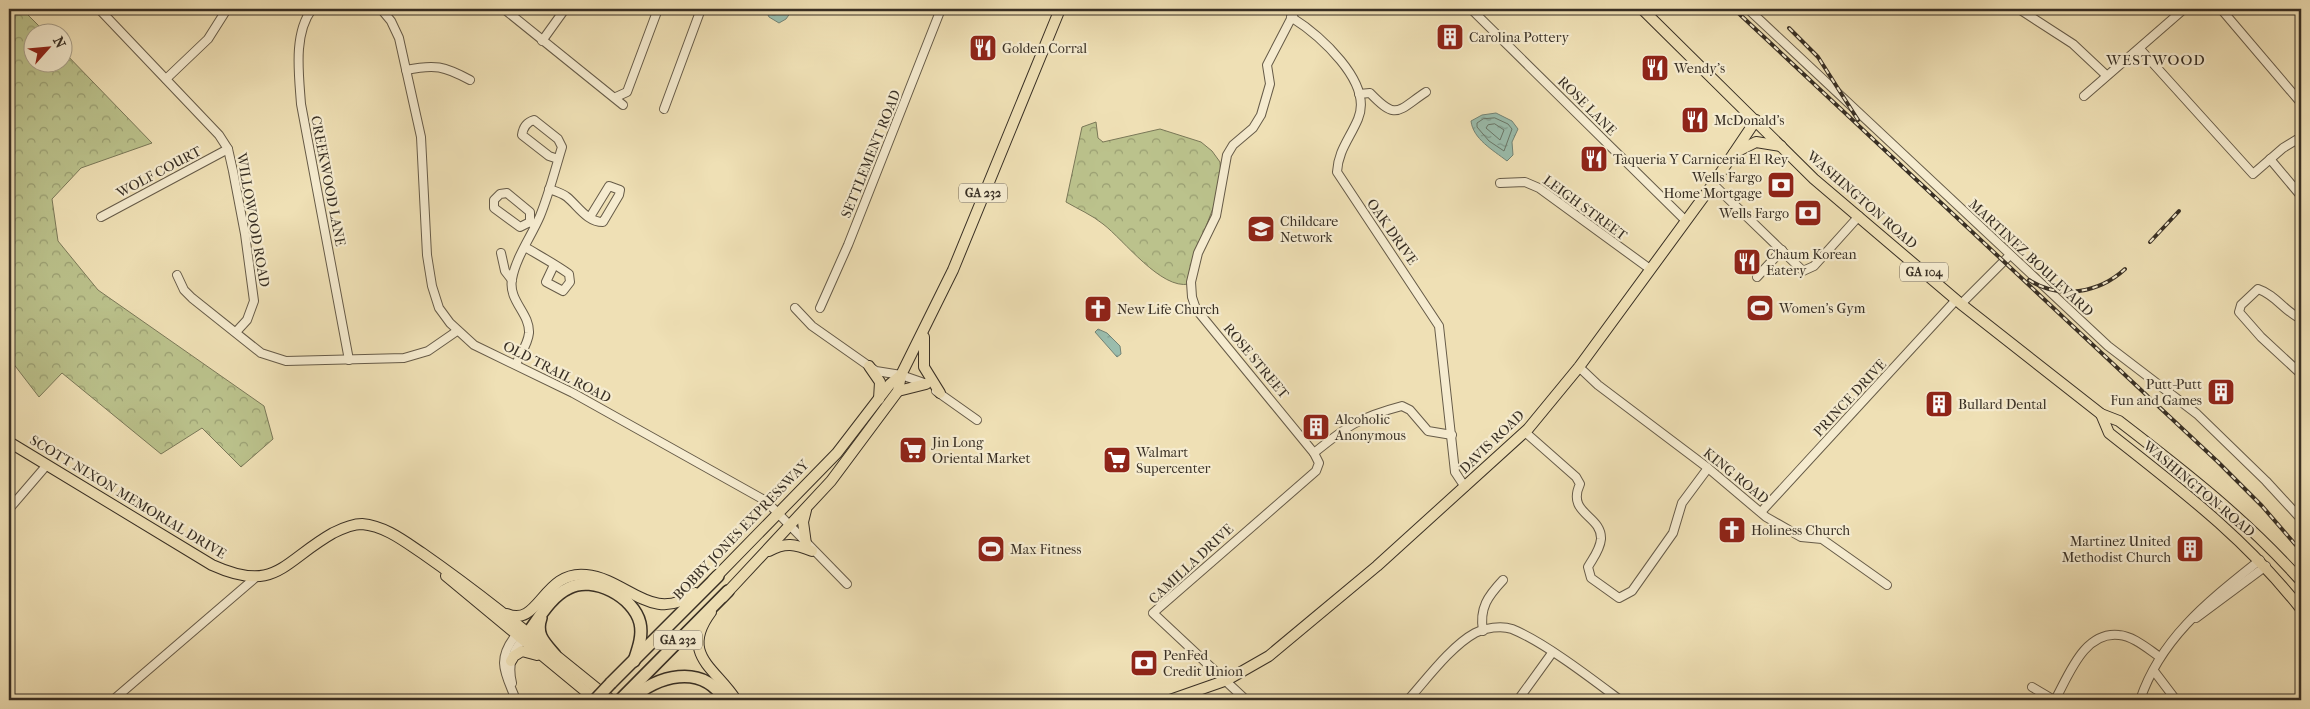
<svg xmlns="http://www.w3.org/2000/svg" width="2310" height="709" viewBox="0 0 2310 709" font-family="'IM FELL French Canon',serif">
<style>
.forest{fill:url(#forest-crowns);stroke:#7a7858}
.water{fill:url(#water-ripples);stroke:#738476}
.lines{fill:none;stroke-linecap:round;stroke-linejoin:round}
.shore{stroke:#697668;stroke-width:1}
.minor-casing{stroke:#665b48;stroke-width:10}
.major-casing{stroke:#382f24;stroke-width:12}
.highway-casing{stroke:#382f24;stroke-width:14}
.minor{stroke:#f5ebcf;stroke-width:8}
.major{stroke:#efe0b5;stroke-width:10}
.highway{stroke:#efe0b5;stroke-width:11}
.rail-casing{stroke:#382f24;stroke-width:4}
.rail{stroke:#f5ebcf;stroke-width:2;stroke-dasharray:5.5;stroke-linecap:butt}
.highway-bridge-casing{stroke:#382f24;stroke-width:14;stroke-linecap:butt}
.highway-bridge{stroke:#efe0b5;stroke-width:11}
.labels{text-anchor:middle;dominant-baseline:central;stroke-width:4.5;stroke-linejoin:round;paint-order:stroke}
.shield{fill:#f5ebcf;stroke:#716757;stroke-width:1}
.shield-label{font-size:12px;font-weight:bold;fill:#382f24}
.poi-label{font-size:14px;fill:#382f24;stroke:#f5ebcf;text-anchor:start}
.street-label{font-size:14px;fill:#382f24;stroke:#f5ebcf}
.neighbourhood-label{font-size:15px;letter-spacing:1px;fill:#382f24;stroke:#f5ebcf}
</style>
<defs>
<pattern id="forest-crowns" width="20" height="18" patternUnits="userSpaceOnUse" patternTransform="scale(1.25)"><rect width="20" height="18" fill="#bbc28c"/><path d="M2 6a3 3 0 1 1 6 0M12 15a3 3 0 1 1 6 0" fill="none" stroke="#999e72"/></pattern>
<pattern id="water-ripples" width="26" height="14" patternUnits="userSpaceOnUse" patternTransform="scale(1.25)"><rect width="26" height="14" fill="#9abdad"/><path d="M2 4q2-2 4 0t4 0M15 11q2-2 4 0t4 0" fill="none" stroke="#7f9a8d"/></pattern>
</defs>
<rect width="100%" height="100%" fill="#efe0b5"/>
<filter id="stains"><feTurbulence type="fractalNoise" baseFrequency=".004" numOctaves="4"/><feColorMatrix values="0 0 0 0 .2 0 0 0 0 .09 0 0 0 0 .02 0 0 0 .5 -.17"/></filter>
<radialGradient id="worn" r=".72"><stop offset=".6" stop-color="#630" stop-opacity="0"/><stop offset="1" stop-color="#630" stop-opacity=".3"/></radialGradient>
<g class="forest">
<polygon points="9,9 22,9 45,32 32,32 32,62 62,62 63,51 152,143 81,168 52,199 58,241 98,290 264,406 273,439 241,467 202,428 161,454 62,373 39,397 9,358"/>
<path d="M1096,122L1098,138L1103,142L1160,129L1201,142L1212,151L1220,162L1221,177L1215,203L1197,250L1189,284C1161,290 1124,240 1103,224C1092,215 1078,209 1066,202L1082,127Z"/>
</g>
<g class="water">
<polygon points="765,9 793,9 786,19 779,23 769,17"/>
<path d="M1496,113L1512,121L1518,129L1512,142L1513,155L1507,161C1493,150 1473,139 1471,121L1482,115Z"/>
<polygon points="1098,329 1107,333 1120,346 1121,354 1117,357 1095,332"/>
</g>
<g class="lines">
<g class="shore">
<polygon points="1495,118 1508,124 1512,129 1504,151 1489,141 1477,127 1477,123 1483,119"/>
<polygon points="1495,124 1504,130 1500,140 1486,128 1488,125"/>
</g>
<defs>
<g id="minor">
<polyline points="99,9 219,135 228,149 233,171 245,234 254,301 247,320 236,332"/>
<path d="M312,9C293,34 299,75 301,104L349,360"/>
<polyline points="381,9 391,21 399,38 421,137 427,255 432,286 439,308 450,323 474,345 573,393 766,501 847,584"/>
<polyline points="504,9 623,105"/>
<polyline points="1296,9 1267,65 1270,84 1261,115 1253,128 1233,145 1227,155 1216,216 1198,253 1191,282 1192,297 1196,309 1314,453"/>
<polyline points="1471,9 1686,221"/>
<polyline points="1748,9 2108,346 2197,414 2266,481 2301,519"/>
<polyline points="2019,9 2073,44 2106,75"/>
<polyline points="2221,9 2301,103"/>
<path d="M1291,17C1318,34 1374,82 1358,119C1350,138 1338,151 1337,172L1439,326L1455,472L1465,487"/>
<polyline points="542,41 565,9"/>
<polyline points="2140,49 2253,174 2283,148 2301,137"/>
<path d="M406,70C435,64 444,66 470,80"/>
<polyline points="166,79 208,39 227,9"/>
<path d="M1359,94L1370,93C1397,121 1397,111 1426,92"/>
<polyline points="2084,96 2184,9"/>
<polyline points="616,97 627,92 658,9"/>
<polyline points="664,109 701,9"/>
<polyline points="2270,159 2301,196"/>
<polyline points="1500,183 1525,182 1539,188 1650,269"/>
<polyline points="1713,184 1803,271 1814,266 1859,216"/>
<path d="M549,189C555,191 562,193 567,197C578,206 587,222 603,222L619,195L620,190L609,186L590,217"/>
<polyline points="101,217 228,149"/>
<polyline points="530,222 530,212 507,193 500,194 494,200 494,208 520,227 530,222 535,225"/>
<path d="M525,247C540,256 555,264 569,274L570,282L563,291L546,282L554,265"/>
<polyline points="501,253 505,271 512,280"/>
<polyline points="177,275 184,290 192,298 261,353 286,361 404,358 428,351 457,331"/>
<polyline points="1757,277 1782,250"/>
<polyline points="1961,304 2010,255"/>
<polyline points="795,308 812,326 876,371 901,375 927,384"/>
<polyline points="820,308 848,245 941,9"/>
<path d="M2301,319C2284,311 2276,295 2258,289L2241,305L2239,312L2261,337L2301,374"/>
<path d="M516,364C520,355 528,344 529,333C530,313 508,301 512,279C516,257 531,237 540,216C549,194 555,170 562,147L558,139L534,120C527,122 523,128 522,135L549,156L558,159"/>
<polyline points="1579,367 1598,385 1708,468 1766,517 1801,537 1822,539 1887,585"/>
<polyline points="936,391 977,420"/>
<path d="M1525,432L1576,477L1580,484C1566,514 1602,515 1601,539C1600,550 1593,558 1588,567L1591,578L1619,598L1632,591L1673,533L1682,503L1708,468"/>
<polyline points="9,509 46,466"/>
<polyline points="1761,512 1956,300"/>
<polyline points="2196,618 2266,566"/>
<path d="M1483,631C1479,608 1488,596 1503,580"/>
<path d="M516,635C495,661 506,674 516,700"/>
<polyline points="2154,671 2176,700"/>
<path d="M512,683C508,666 511,654 522,640"/>
<polyline points="2032,687 2054,700"/>
<polyline points="113,700 255,578"/>
<path d="M1246,700L1153,613L1316,471L1319,463L1314,453C1347,426 1360,417 1402,406L1410,410L1428,431L1452,435"/>
<path d="M1408,700C1426,680 1451,646 1475,633C1485,628 1501,625 1512,629C1544,642 1592,679 1620,700"/>
<polyline points="1518,700 1552,653"/>
<path d="M2055,700C2069,675 2084,631 2119,635C2133,636 2148,649 2160,657"/>
<path d="M2140,700C2161,637 2210,600 2260,560"/>
</g>
<g id="major">
<path d="M1642,9L1814,179L1961,304L2101,414L2119,421C2184,471 2247,520 2301,581"/>
<polyline points="1734,153 1756,142 1781,146"/>
<polyline points="924,337 924,367 940,393"/>
<polyline points="869,366 880,382 879,399"/>
<polyline points="898,391 926,384"/>
<path d="M2101,414L2109,433C2181,490 2244,537 2301,609"/>
<path d="M9,442L212,565C276,594 282,562 333,533C341,529 353,524 362,524C385,526 404,541 422,553C488,599 549,650 611,700"/>
<polyline points="806,510 803,522 806,544"/>
<path d="M769,551C785,542 795,544 812,551"/>
<polyline points="446,576 596,700"/>
<polyline points="713,580 837,453 890,384 901,375"/>
<polyline points="723,597 831,481 898,391 901,375 953,270 1060,9"/>
<path d="M711,612C679,655 716,668 736,700"/>
<path d="M507,614C539,628 543,570 586,575C628,579 651,625 695,593"/>
<polyline points="511,661 514,656 522,651 537,655"/>
<polyline points="1170,700 1227,680 1269,656 1377,566 1528,429 1579,367 1713,184 1756,120"/>
</g>
<g id="highway">
<path d="M541,618C535,635 545,643 555,655"/>
<path d="M528,633C539,618 551,596 569,588C593,575 634,597 640,623C643,636 638,649 634,661"/>
<polyline points="611,683 718,576"/>
<polyline points="620,700 728,591"/>
<path d="M630,700C657,676 701,662 725,700"/>
</g>
</defs>
<use href="#minor" class="minor-casing"/>
<use href="#major" class="major-casing"/>
<use href="#highway" class="highway-casing"/>
<use href="#minor" class="minor"/>
<use href="#major" class="major"/>
<use href="#highway" class="highway"/>
<defs>
<g id="rail">
<polyline points="1734,9 2218,462 2262,506 2301,551"/>
<polyline points="1789,28 1818,57 1858,120"/>
<polyline points="2150,242 2179,211"/>
<path d="M2029,280C2060,300 2099,293 2125,269"/>
</g>
</defs>
<use href="#rail" class="rail-casing"/>
<use href="#rail" class="rail"/>
<defs>
<polyline id="highway-bridge" points="595,700 611,683"/>
</defs>
<use href="#highway-bridge" class="highway-bridge-casing"/>
<use href="#highway-bridge" class="highway-bridge"/>
</g>
<defs>
<symbol id="building-square" viewBox="-11 -11 22 22"><rect x="-9" y="-9" width="18" height="18" rx="4" fill="#8f2418" stroke="#f5ebcf"/><path d="M-4-6H4V6H1V3H-1V6H-4ZM-2.5-4.3h1.7v1.8h-1.7ZM.8-4.3h1.7v1.8H.8ZM-2.5-1h1.7V.8h-1.7ZM.8-1h1.7V.8H.8Z" fill="#fff"/></symbol>
<symbol id="restaurant-square" viewBox="-11 -11 22 22"><rect x="-9" y="-9" width="18" height="18" rx="4" fill="#8f2418" stroke="#f5ebcf"/><path d="M-5-6h1v4h1v-4h1v4h1v-4h1v5L-1.5 .5V6h-2V.5L-5-1ZM5-6V6H3V1.5H1.5Q1.5-4 5-6Z" fill="#fff"/></symbol>
<symbol id="bank-square" viewBox="-11 -11 22 22"><rect x="-9" y="-9" width="18" height="18" rx="4" fill="#8f2418" stroke="#f5ebcf"/><path d="M-6-4H6V4H-6ZM0-2.3a2.3 2.3 0 1 0 0 4.6a2.3 2.3 0 1 0 0-4.6Z" fill="#fff"/></symbol>
<symbol id="school-square" viewBox="-11 -11 22 22"><rect x="-9" y="-9" width="18" height="18" rx="4" fill="#8f2418" stroke="#f5ebcf"/><path d="M0-5L7-2L0 1L-7-2ZM-4 1L0 2.5L4 1V4Q0 6-4 4Z" fill="#fff"/></symbol>
<symbol id="stadium-square" viewBox="-11 -11 22 22"><rect x="-9" y="-9" width="18" height="18" rx="4" fill="#8f2418" stroke="#f5ebcf"/><path d="M0-5a6.5 5 0 1 0 0 10a6.5 5 0 1 0 0-10ZM-3.5-1.8h7v3.6h-7Z" fill="#fff"/></symbol>
<symbol id="church-square" viewBox="-11 -11 22 22"><rect x="-9" y="-9" width="18" height="18" rx="4" fill="#8f2418" stroke="#f5ebcf"/><path d="M-1.2-6h2.4v3.5h3.3v2.4h-3.3V6h-2.4V-.1h-3.3v-2.4h3.3Z" fill="#fff"/></symbol>
<symbol id="supermarket-square" viewBox="-11 -11 22 22"><rect x="-9" y="-9" width="18" height="18" rx="4" fill="#8f2418" stroke="#f5ebcf"/><path d="M-6-5.5h2.5l.6 2H6L4.5 2H-2.5L-4.4-4H-6ZM-1.5 3.2a1.3 1.3 0 1 0 .1 0ZM3 3.2a1.3 1.3 0 1 0 .1 0Z" fill="#fff"/></symbol>
</defs>
<g fill-rule="evenodd">
<use href="#building-square" x="1434" y="21" width="32" height="32"/>
<use href="#restaurant-square" x="967" y="32" width="32" height="32"/>
<use href="#restaurant-square" x="1639" y="52" width="32" height="32"/>
<use href="#restaurant-square" x="1679" y="104" width="32" height="32"/>
<use href="#restaurant-square" x="1578" y="143" width="32" height="32"/>
<use href="#bank-square" x="1765" y="169" width="32" height="32"/>
<use href="#bank-square" x="1792" y="197" width="32" height="32"/>
<use href="#school-square" x="1245" y="213" width="32" height="32"/>
<use href="#restaurant-square" x="1731" y="246" width="32" height="32"/>
<use href="#stadium-square" x="1744" y="292" width="32" height="32"/>
<use href="#church-square" x="1082" y="293" width="32" height="32"/>
<use href="#building-square" x="2205" y="376" width="32" height="32"/>
<use href="#building-square" x="1923" y="388" width="32" height="32"/>
<use href="#building-square" x="1300" y="411" width="32" height="32"/>
<use href="#supermarket-square" x="897" y="434" width="32" height="32"/>
<use href="#supermarket-square" x="1101" y="444" width="32" height="32"/>
<use href="#church-square" x="1716" y="514" width="32" height="32"/>
<use href="#stadium-square" x="975" y="533" width="32" height="32"/>
<use href="#building-square" x="2174" y="533" width="32" height="32"/>
<use href="#bank-square" x="1128" y="647" width="32" height="32"/>
</g>
<g class="labels">
<g class="shield">
<rect x="959" y="183.5" width="48" height="19" rx="4"/>
<rect x="1900" y="262.5" width="48" height="19" rx="4"/>
<rect x="654" y="630.5" width="48" height="19" rx="4"/>
</g>
<g class="shield-label">
<text x="983" y="193">GA 232</text>
<text x="1924" y="272">GA 104</text>
<text x="678" y="640">GA 232</text>
</g>
<g class="poi-label">
<text x="1469" y="37">Carolina Pottery</text>
<text x="1002" y="48">Golden Corral</text>
<text x="1674" y="68">Wendy's</text>
<text x="1714" y="120">McDonald's</text>
<text x="1613" y="159">Taqueria Y Carniceria El Rey</text>
<text x="1762" y="177" text-anchor="end">Wells Fargo<tspan x="1762" dy="16">Home Mortgage</tspan></text>
<text x="1789" y="213" text-anchor="end">Wells Fargo</text>
<text x="1280" y="221">Childcare<tspan x="1280" dy="16">Network</tspan></text>
<text x="1766" y="254">Chaum Korean<tspan x="1766" dy="16">Eatery</tspan></text>
<text x="1779" y="308">Women's Gym</text>
<text x="1117" y="309">New Life Church</text>
<text x="2202" y="384" text-anchor="end">Putt-Putt<tspan x="2202" dy="16">Fun and Games</tspan></text>
<text x="1958" y="404">Bullard Dental</text>
<text x="1335" y="419">Alcoholic<tspan x="1335" dy="16">Anonymous</tspan></text>
<text x="932" y="442">Jin Long<tspan x="932" dy="16">Oriental Market</tspan></text>
<text x="1136" y="452">Walmart<tspan x="1136" dy="16">Supercenter</tspan></text>
<text x="1751" y="530">Holiness Church</text>
<text x="2171" y="541" text-anchor="end">Martinez United<tspan x="2171" dy="16">Methodist Church</tspan></text>
<text x="1010" y="549">Max Fitness</text>
<text x="1163" y="655">PenFed<tspan x="1163" dy="16">Credit Union</tspan></text>
</g>
<g class="street-label">
<text transform="translate(1587 106) rotate(45)">ROSE LANE</text>
<text transform="translate(871 154) rotate(-68)">SETTLEMENT ROAD</text>
<text transform="translate(159 172) rotate(-28)">WOLF COURT</text>
<text transform="translate(328 181) rotate(79)">CREEKWOOD LANE</text>
<text transform="translate(1862 200) rotate(41)">WASHINGTON ROAD</text>
<text transform="translate(1585 208) rotate(36)">LEIGH STREET</text>
<text transform="translate(253 220) rotate(80)">WILLOWOOD ROAD</text>
<text transform="translate(1392 232) rotate(55)">OAK DRIVE</text>
<text transform="translate(2031 258) rotate(43)">MARTINEZ BOULEVARD</text>
<text transform="translate(1256 361) rotate(50)">ROSE STREET</text>
<text transform="translate(557 372) rotate(27)">OLD TRAIL ROAD</text>
<text transform="translate(1850 398) rotate(-47)">PRINCE DRIVE</text>
<text transform="translate(1492 442) rotate(-44)">DAVIS ROAD</text>
<text transform="translate(1736 476) rotate(39)">KING ROAD</text>
<text transform="translate(2199 489) rotate(40)">WASHINGTON ROAD</text>
<text transform="translate(128 497) rotate(31)">SCOTT NIXON MEMORIAL DRIVE</text>
<text transform="translate(741 530) rotate(-46)">BOBBY JONES EXPRESSWAY</text>
<text transform="translate(1191 564) rotate(-43)">CAMILLA DRIVE</text>
</g>
<g class="neighbourhood-label">
<text x="2156" y="60">WESTWOOD</text>
</g>
</g>
<rect width="2310" height="709" fill="none" stroke="#efe0b5" stroke-width="30"/>
<rect x="10" y="10" width="2290" height="689" fill="none" stroke="#382f24" stroke-width="2.5"/>
<rect x="15" y="15" width="2280" height="679" fill="none" stroke="#382f24"/>
<g transform="translate(48 48) rotate(63)"><circle r="24" fill="#f5ebcf" stroke="#a9a08b"/>
<path d="M0-4L9 19L0 12L-9 19Z" fill="#8f2418"/>
<text y="-8" font-size="14" font-weight="bold" text-anchor="middle" fill="#382f24">N</text>
</g>
<rect width="100%" height="100%" filter="url(#stains)"/>
<rect width="100%" height="100%" fill="url(#worn)"/>
</svg>
